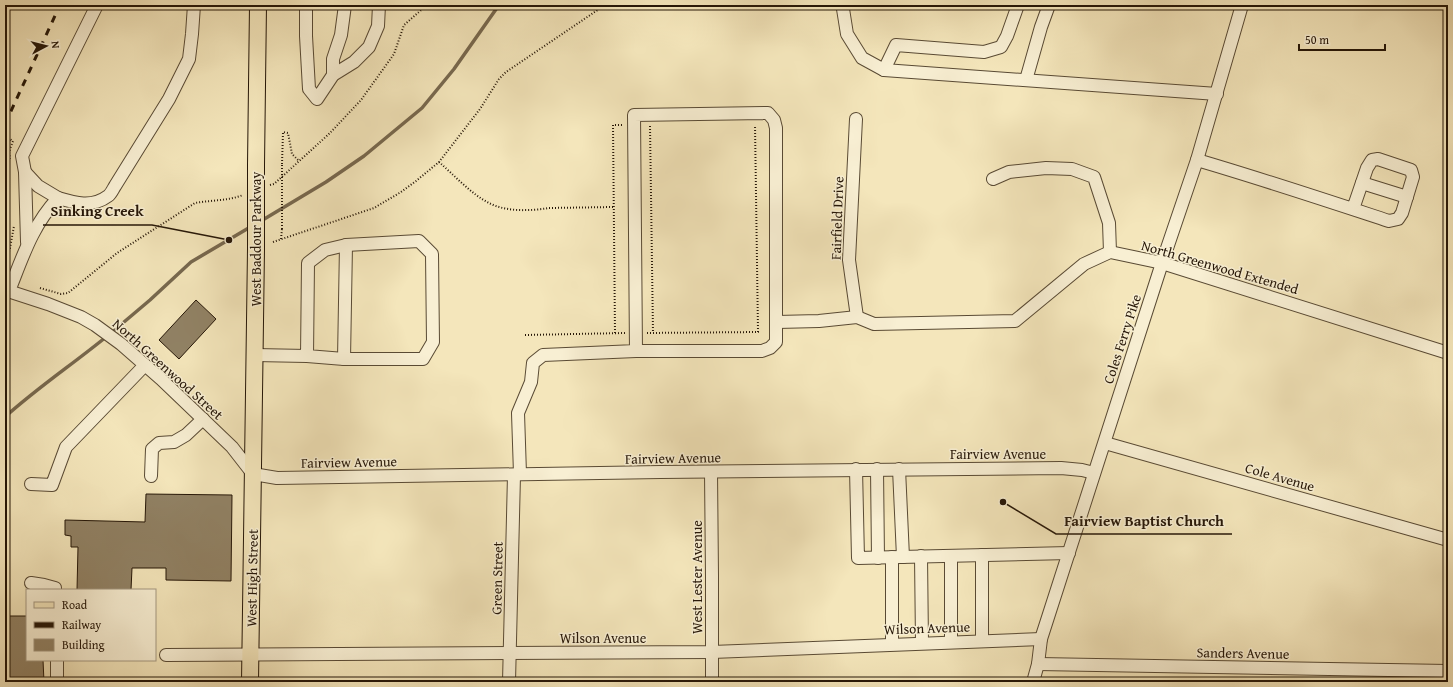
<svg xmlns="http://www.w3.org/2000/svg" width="1453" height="687" viewBox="0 0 1453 687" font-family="'Gentium Book Plus',serif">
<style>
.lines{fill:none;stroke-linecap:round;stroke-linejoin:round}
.stream{stroke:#77684e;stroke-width:3.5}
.building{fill:#918265;stroke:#251607}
.minor-casing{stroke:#594a34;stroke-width:14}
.major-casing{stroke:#251607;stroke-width:18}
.path{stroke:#251607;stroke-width:2;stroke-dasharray:1 2;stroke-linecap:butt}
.minor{stroke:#f8efd3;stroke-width:12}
.major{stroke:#f4e6bb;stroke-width:16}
.rail{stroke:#251607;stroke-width:3;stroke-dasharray:7 7;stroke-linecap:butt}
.major-bridge-casing{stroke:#251607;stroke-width:18;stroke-linecap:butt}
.path-bridge{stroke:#251607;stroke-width:2;stroke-dasharray:1 2;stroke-linecap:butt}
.major-bridge{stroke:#f4e6bb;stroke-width:16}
.labels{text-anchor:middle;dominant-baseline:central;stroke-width:3;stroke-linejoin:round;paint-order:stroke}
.street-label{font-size:14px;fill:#251607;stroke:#f8efd3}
.leader{fill:none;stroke:#251607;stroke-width:1.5}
.callout-dot{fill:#251607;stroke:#f8efd3;stroke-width:1.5}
.callout-label{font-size:15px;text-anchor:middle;font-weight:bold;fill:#251607;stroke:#f8efd3;stroke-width:3;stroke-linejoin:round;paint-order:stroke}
</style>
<rect width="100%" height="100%" fill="#f4e6bb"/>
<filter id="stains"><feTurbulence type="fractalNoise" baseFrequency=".005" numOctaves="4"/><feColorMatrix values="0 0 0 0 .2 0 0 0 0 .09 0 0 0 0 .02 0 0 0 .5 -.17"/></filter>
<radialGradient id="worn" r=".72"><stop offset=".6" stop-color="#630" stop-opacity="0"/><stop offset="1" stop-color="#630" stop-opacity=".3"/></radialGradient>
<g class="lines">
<g class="stream">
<polyline points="261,221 326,182 364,156 422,108 454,69 499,5"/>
<polyline points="111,333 150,300 191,262 252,226"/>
<path d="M5,417C37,388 73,364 106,337"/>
</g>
</g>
<g class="building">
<polygon points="196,300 216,319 179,359 159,340"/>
<polygon points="146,494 232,495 231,581 166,580 166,568 132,568 131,590 77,590 78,547 71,547 71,536 65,535 65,520 145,522"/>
<polygon points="5,616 27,616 27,660 43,660 44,682 5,682"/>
</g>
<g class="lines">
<defs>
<g id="minor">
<polyline points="306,5 306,36 309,89 317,99 333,75 354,62 369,47 378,26 379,5"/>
<polyline points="843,5 843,9 847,34 862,58 884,70 1217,94"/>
<polyline points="884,70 896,45 984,52 1001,47 1007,36 1018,5"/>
<polyline points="333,75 333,59 341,35 345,5"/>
<polyline points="1026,80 1041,27 1049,5"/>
<polyline points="856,119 849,260 857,317"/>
<path d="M1197,160C1262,179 1325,200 1389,221L1398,219L1402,213L1413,177L1411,170L1378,159L1372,160L1367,168L1353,209"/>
<polyline points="25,172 38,186 58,198"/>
<polyline points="993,179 1009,172 1046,168 1072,169 1094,177 1109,223 1110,252"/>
<polyline points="1362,183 1407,197"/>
<polyline points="27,242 25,172 22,156 97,5"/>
<path d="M5,290L48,304L81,317L95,325L121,344L161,379L232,447L253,474L277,478C538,474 800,469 1061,468L1082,470L1094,473"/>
<path d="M9,291C23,256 32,226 58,198C75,203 92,208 108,196C111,194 113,189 115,186L169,99L189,59L192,34L194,5"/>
<polyline points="777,322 819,321 857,317 874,324 1015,321 1084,264 1110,252 1162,263 1448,353"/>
<polyline points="255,355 307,356 344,359 423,359 433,342 432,254 419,241 346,245 325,250 308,263 307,356"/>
<polyline points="344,359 346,245"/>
<polyline points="1105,443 1448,540"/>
<polyline points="856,469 858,558 1069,553"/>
<polyline points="877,469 878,558"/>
<polyline points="899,469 903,557"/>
<polyline points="711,472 712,575 712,682"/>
<polyline points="520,474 518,413 531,382 533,363 543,355 636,351 762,351 770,348 776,342 776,128 774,120 768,113 634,115 636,351"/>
<polyline points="151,476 152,449 159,443 174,442 186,435 203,419"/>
<polyline points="31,484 52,485 66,447 145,365"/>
<polyline points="982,555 982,641"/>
<polyline points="921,556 922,643"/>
<polyline points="892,557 892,644"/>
<polyline points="31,583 44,585 55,588 55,590"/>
<polyline points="951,642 951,556"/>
<polyline points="166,655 712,652 1041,639"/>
<polyline points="1038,664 1448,671"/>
<polyline points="57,682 57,660"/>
<polyline points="509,682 514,475"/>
<polyline points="1033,682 1038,664 1041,639 1162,263 1197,160 1242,5"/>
</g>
<g id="major">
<polyline points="256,165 258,5"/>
<polyline points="250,682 256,249"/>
</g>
</defs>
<use href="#minor" class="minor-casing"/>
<use href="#major" class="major-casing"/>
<g class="path">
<polyline points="650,126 653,333"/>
<polyline points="8,138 13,141 9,152 10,159"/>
<path d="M439,162C454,175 471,194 489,203C506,212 530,211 549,208L614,207"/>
<polyline points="282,164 283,132 288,133 292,154 299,161"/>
<polyline points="270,185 274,184 330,133 361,100 394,54 404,25 427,5"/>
<polyline points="281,239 282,229"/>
<polyline points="273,242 374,208 401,192 416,181 439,162 480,109 499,79 506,72 605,5"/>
<polyline points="5,266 10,248 14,226"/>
<path d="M40,288L61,294L68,293L117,253L195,203C211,200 228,201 243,195"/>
<polyline points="615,333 613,125 623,125"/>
<polyline points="647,333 758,332 755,125"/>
<polyline points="525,335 625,333"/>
</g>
<use href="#minor" class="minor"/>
<use href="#major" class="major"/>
<polyline class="rail" points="5,124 60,5"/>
<defs>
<polyline id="major-bridge" points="256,165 256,249"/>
</defs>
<use href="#major-bridge" class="major-bridge-casing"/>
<polyline class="path-bridge" points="282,229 282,164"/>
<use href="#major-bridge" class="major-bridge"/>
</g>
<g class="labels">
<g class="street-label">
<text transform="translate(837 218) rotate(-88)">Fairfield Drive</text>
<text transform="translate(256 239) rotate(-90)">West Baddour Parkway</text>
<text transform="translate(1220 267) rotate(16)">North Greenwood Extended</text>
<text transform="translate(1122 339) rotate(-72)">Coles Ferry Pike</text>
<text transform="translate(168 369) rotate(42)">North Greenwood Street</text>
<text x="998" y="454">Fairview Avenue</text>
<text transform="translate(673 458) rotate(-1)">Fairview Avenue</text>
<text transform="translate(349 462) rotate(-1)">Fairview Avenue</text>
<text transform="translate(1280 477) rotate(16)">Cole Avenue</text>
<text transform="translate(697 577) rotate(-90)">West Lester Avenue</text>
<text transform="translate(252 578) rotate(-89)">West High Street</text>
<text transform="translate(497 578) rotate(-89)">Green Street</text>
<text transform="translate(927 628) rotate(-2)">Wilson Avenue</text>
<text x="603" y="638">Wilson Avenue</text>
<text transform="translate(1243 653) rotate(1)">Sanders Avenue</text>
</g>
</g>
<path class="leader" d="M229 240L152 225H43M1003 502L1056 534H1232"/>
<g class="callout-dot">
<circle cx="229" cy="240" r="4"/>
<circle cx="1003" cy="502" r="4"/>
</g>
<g class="callout-label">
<text x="97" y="216">Sinking Creek</text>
<text x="1144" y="526">Fairview Baptist Church</text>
</g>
<rect width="1453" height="687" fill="none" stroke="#f4e6bb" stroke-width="20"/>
<rect x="6" y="6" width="1441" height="675" fill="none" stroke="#251607" stroke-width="2"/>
<rect x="10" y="10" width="1433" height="667" fill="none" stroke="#251607"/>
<rect x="26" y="589" width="130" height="72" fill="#f8efd3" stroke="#a49881"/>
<rect x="34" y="602" width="20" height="6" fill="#f4e6bb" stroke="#a49881"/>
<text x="62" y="609" font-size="12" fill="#251607">Road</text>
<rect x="34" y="622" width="20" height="6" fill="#251607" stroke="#a49881"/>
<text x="62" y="629" font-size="12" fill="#251607">Railway</text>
<rect x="34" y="639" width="20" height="12" fill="#918265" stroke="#a49881"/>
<text x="62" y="649" font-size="12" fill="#251607">Building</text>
<g transform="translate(46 46) rotate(83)" stroke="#f8efd3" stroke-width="3" paint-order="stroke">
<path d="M0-3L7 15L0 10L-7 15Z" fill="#251607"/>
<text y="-6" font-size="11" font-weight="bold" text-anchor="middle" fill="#251607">N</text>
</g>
<path d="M1299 44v6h86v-6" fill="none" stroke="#251607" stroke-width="2"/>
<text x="1305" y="44" font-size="12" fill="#251607" stroke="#f8efd3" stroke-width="3" paint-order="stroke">50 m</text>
<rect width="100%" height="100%" filter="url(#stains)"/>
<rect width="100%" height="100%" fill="url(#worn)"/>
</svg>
